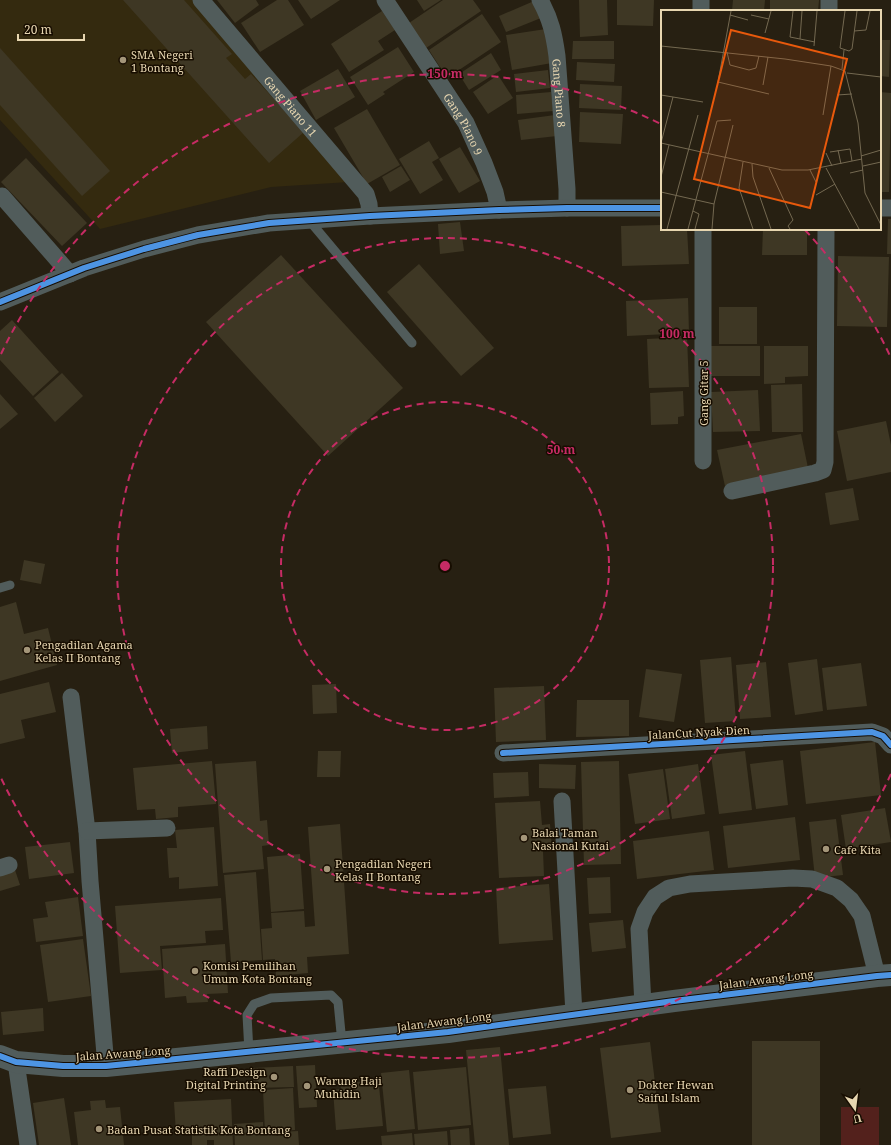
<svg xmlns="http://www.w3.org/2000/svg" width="891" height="1145" viewBox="0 0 891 1145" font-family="'Noto Serif',serif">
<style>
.built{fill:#342a0f}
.grass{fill:#53211c}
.building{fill:#3e3724}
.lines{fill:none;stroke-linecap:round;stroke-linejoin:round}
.service{stroke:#515c5b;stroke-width:9}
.minor{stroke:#515c5b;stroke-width:17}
.tertiary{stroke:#515c5b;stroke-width:22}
.cycleway-casing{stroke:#170d00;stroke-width:8}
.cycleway{stroke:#4d94e3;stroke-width:6}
.ring{fill:none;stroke:#c62b64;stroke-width:2;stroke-dasharray:7 5}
.poi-dot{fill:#a49679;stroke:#170d00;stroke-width:1.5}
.labels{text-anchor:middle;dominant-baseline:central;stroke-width:3;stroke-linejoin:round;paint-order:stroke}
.poi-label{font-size:11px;fill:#e7d6b0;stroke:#170d00;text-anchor:start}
.street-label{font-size:11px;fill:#e7d6b0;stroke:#170d00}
.inset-road{fill:none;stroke:#746951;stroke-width:1}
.view{fill:#e8590c;fill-opacity:0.15;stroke:#e8590c;stroke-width:2}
.inset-edge{fill:none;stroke:#e7d6b0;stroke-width:2}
.centre{fill:#c62b64;stroke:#170d00;stroke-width:2}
.ring-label{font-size:12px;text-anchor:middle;font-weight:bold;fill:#c62b64;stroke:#170d00;stroke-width:3;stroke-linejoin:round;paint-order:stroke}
</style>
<rect width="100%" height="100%" fill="#272012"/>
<polygon class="built" points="0,0 196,0 349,182 271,187 100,229 0,120"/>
<rect class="grass" x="841" y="1107" width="38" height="38"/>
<g class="building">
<polygon points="123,0 184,0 232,54 226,58 245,79 251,74 304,132 269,163"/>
<polygon points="217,0 256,0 259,5 235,23"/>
<polygon points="277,0 288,0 304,25 260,52 241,23"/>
<polygon points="298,0 340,0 311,19"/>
<polygon points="417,0 441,0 424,11"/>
<polygon points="443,0 473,0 481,11 426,48 409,23"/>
<polygon points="579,0 607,0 608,35 580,37"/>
<polygon points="617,0 654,0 653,26 617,25"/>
<polygon points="733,0 765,0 764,11 732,11"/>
<polygon points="770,0 819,0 818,11 770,11"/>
<polygon points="534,1 541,18 506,32 499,16"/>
<polygon points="382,11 395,30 378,41 384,50 349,72 331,44"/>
<polygon points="482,14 501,42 447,78 429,50"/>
<polygon points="546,29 552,63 512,70 506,35"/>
<polygon points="880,40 890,40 889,77 880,76"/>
<polygon points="573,41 614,41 614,59 572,59"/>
<polygon points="398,47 414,72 383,92 385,94 368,105 350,77"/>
<polygon points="0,48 110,171 82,196 0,105"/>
<polygon points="491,53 501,70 469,90 459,74"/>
<polygon points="577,62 615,64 614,82 576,80"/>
<polygon points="338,69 355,97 316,120 300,91"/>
<polygon points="548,70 550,88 516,92 514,74"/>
<polygon points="498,75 513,98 488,114 473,92"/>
<polygon points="580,84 622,86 621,110 579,108"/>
<polygon points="551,92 553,111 517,114 516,95"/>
<polygon points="880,92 891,93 889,192 880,192"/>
<polygon points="367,109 400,165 367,184 334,128"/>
<polygon points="580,112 623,114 621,144 579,142"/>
<polygon points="555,115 557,136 521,140 518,120"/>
<polygon points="429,141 439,158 432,162 443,180 420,194 399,159"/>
<polygon points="460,147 480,181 459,193 439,159"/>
<polygon points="26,158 87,223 62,246 1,182"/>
<polygon points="401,166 410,180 390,192 382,177"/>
<polygon points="888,219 891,219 891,254 887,254"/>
<polygon points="460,222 464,251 440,254 438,224"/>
<polygon points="662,225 662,229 687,229 689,264 622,266 621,226"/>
<polygon points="763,229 807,229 807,255 762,255"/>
<polygon points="281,255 403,388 328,456 206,322"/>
<polygon points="838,256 889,257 887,327 837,326"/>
<polygon points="419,264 494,348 461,376 387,292"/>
<polygon points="688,298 689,333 627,336 626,301"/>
<rect x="719" y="307" width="38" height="37"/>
<polygon points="12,320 59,372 33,396 0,360 0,331"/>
<polygon points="687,337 689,387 649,388 647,339"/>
<rect x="711" y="346" width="49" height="30"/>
<polygon points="764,346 808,346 808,376 785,377 785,383 764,384"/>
<polygon points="62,373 83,396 55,422 34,398"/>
<polygon points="802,384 803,432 772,432 771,385"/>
<polygon points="758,390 760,431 713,432 711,392"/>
<polygon points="683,391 684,416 678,417 678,424 651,425 650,393"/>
<polygon points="0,394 18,414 0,429"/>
<polygon points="886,421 891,445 891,472 847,481 837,431"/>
<polygon points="801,434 808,468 725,486 717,450"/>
<polygon points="853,488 859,520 830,525 825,493"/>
<polygon points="24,560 45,564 41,584 20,580"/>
<polygon points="16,602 24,634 48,628 57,665 0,681 0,607"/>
<polygon points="731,657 736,721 705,723 700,660"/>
<polygon points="817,659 823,711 795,715 788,663"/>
<polygon points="766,662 771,717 740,719 736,665"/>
<polygon points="861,663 867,706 827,710 822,668"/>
<polygon points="646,669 682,674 674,722 639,717"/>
<polygon points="49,682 56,712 21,720 25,738 0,744 0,694"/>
<polygon points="336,684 337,713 313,714 312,685"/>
<polygon points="544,686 546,740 496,742 494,688"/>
<polygon points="577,700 629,700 629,736 576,737"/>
<polygon points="207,726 208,749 172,753 170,729"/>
<polygon points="875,742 881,795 806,804 800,751"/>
<polygon points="318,751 341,751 340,777 317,777"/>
<polygon points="745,751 752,810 719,814 711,755"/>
<polygon points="783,760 788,805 756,809 750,764"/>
<polygon points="212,761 216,804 178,807 178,817 156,819 155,809 137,810 133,768"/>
<polygon points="256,761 260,821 267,820 269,845 262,846 264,869 223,873 215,764"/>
<polygon points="619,761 621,864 584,865 581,762"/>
<polygon points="539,764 576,765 575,789 539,788"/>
<polygon points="698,764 705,814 672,819 665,769"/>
<polygon points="663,769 670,819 635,824 628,774"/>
<polygon points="528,772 529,796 494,798 493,773"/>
<polygon points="540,801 542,825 550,824 552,851 543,851 544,876 499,878 495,803"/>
<polygon points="885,808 891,842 846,849 841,815"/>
<polygon points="795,817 800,860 728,868 723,826"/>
<polygon points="836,819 843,875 815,878 809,822"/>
<polygon points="340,824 349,954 307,957 308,973 276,976 275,959 263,960 261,929 272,928 271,913 304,911 305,927 315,926 308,827"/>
<polygon points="214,827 218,886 179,889 179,877 169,878 167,848 177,848 175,830"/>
<polygon points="709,831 714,870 637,879 633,841"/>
<polygon points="70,842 74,873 29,879 25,847"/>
<polygon points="300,854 304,909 271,912 267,857"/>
<polygon points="14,867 20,885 0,891 0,872"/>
<polygon points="256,872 262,960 231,962 224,875"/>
<polygon points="610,877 611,913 589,914 587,878"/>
<polygon points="549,884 553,940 499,944 496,888"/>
<polygon points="78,897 83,936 36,942 33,919 48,917 45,902"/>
<polygon points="221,898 223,930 205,931 206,943 160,946 162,970 120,973 115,906"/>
<polygon points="623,920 626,948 592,952 589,923"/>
<polygon points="83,939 91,996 48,1002 40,945"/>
<polygon points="225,944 228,993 207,994 208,1002 187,1003 186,996 165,998 162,949"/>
<polygon points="43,1008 44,1031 3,1035 1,1012"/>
<rect x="752" y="1041" width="68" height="104"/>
<polygon points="650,1042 661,1132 611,1138 600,1048"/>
<polygon points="500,1047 509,1145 475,1145 466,1050"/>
<polygon points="315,1065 317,1107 299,1108 296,1066"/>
<polygon points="293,1066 294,1087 254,1088 253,1068"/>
<polygon points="466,1067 471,1125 418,1130 413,1072"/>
<polygon points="409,1070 415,1129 387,1132 381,1073"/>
<polygon points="371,1081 372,1086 379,1086 383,1126 336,1130 333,1090 341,1089 340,1083"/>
<polygon points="546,1086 551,1134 513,1138 508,1089"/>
<polygon points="293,1088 295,1130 265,1132 263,1090"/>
<polygon points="64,1098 71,1145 39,1145 33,1103"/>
<polygon points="231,1099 233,1145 214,1145 214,1140 207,1140 207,1145 192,1145 192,1132 176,1133 174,1102"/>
<polygon points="105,1100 106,1108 120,1107 124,1145 78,1145 74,1112 91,1110 90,1101"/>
<polygon points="263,1122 263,1133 298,1131 299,1145 235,1145 234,1124"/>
<polygon points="469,1128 470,1145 451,1145 450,1130"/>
<polygon points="447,1131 448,1145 415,1145 414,1134"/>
<polygon points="412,1133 413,1145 382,1145 381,1136"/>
</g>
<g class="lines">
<g class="service">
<polyline points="308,219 412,343"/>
<polyline points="0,588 10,585"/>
<polyline points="249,1052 247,1015 254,1004 271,998 331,995 338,1002 342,1043"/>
</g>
<g class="minor">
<path id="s1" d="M201,0L366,194L369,204L370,216"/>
<path id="s2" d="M385,0L466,123L484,163L495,192L499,210"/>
<path id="s3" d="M540,0C551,20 554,34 557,56L567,189V208"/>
<polyline points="701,0 701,11"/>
<polyline points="829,11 829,0"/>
<polyline points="2,196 70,274"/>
<polyline points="880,208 891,208"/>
<polyline points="0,302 84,268 144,249 198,235 269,223 370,216 499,210 567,208 662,208"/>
<polyline points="703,461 703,229"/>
<polyline points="732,491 815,473 823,470 825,462 826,229"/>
<polyline points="71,697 87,831 90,881 106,1066"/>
<polyline points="503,753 872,732 883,736 891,745"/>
<polyline points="562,801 574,1014"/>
<polyline points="87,831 167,828"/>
<polyline points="0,868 9,865"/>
<polyline points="643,1005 639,929 645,912 655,897 669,888 690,884 793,878 812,879 837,888 851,900 862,916 877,976"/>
<polyline points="16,1062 28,1145"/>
</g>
<polyline class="tertiary" points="0,1056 16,1062 63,1066 106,1066 448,1032 674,1001 877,976 891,975"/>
<defs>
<g id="cycleway">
<polyline points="0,302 84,268 144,249 198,235 269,223 370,216 499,210 567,208 662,208"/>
<polyline points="503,753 872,732 883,736 891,745"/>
<polyline points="0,1056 16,1062 63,1066 106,1066 448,1032 674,1001 877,976 891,975"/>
</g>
</defs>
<use href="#cycleway" class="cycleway-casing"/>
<use href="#cycleway" class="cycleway"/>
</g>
<g class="ring">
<circle cx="445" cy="566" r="164"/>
<circle cx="445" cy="566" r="328"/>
<path d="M891 774A492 492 0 0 1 1 778M1 354A492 492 0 0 1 661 124M805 230A492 492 0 0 1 891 358"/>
</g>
<g class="poi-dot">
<circle cx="123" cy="60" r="4"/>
<circle cx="27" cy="650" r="4"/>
<circle cx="524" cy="838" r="4"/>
<circle cx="826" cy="849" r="4"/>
<circle cx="327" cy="869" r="4"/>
<circle cx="195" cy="971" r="4"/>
<circle cx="274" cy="1077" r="4"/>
<circle cx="307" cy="1086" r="4"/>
<circle cx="630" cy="1090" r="4"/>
<circle cx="99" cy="1129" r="4"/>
</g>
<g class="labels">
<g class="poi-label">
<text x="131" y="54">SMA Negeri<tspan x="131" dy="13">1 Bontang</tspan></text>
<text x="35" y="644">Pengadilan Agama<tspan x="35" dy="13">Kelas II Bontang</tspan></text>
<text x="532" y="832">Balai Taman<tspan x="532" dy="13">Nasional Kutai</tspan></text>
<text x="834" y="849">Cafe Kita</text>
<text x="335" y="863">Pengadilan Negeri<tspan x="335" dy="13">Kelas II Bontang</tspan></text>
<text x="203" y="965">Komisi Pemilihan<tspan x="203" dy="13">Umum Kota Bontang</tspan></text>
<text x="266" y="1071" text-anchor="end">Raffi Design<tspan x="266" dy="13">Digital Printing</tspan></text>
<text x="315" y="1080">Warung Haji<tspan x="315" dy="13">Muhidin</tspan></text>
<text x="638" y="1084">Dokter Hewan<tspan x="638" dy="13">Saiful Islam</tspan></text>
<text x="107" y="1129">Badan Pusat Statistik Kota Bontang</text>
</g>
<g class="street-label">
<text stroke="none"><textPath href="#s3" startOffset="96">Gang Piano 8</textPath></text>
<text stroke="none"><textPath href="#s1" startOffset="139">Gang Piano 11</textPath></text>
<text stroke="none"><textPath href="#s2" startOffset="147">Gang Piano 9</textPath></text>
<text transform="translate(703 393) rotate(-90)">Gang Gitar 5</text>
<text transform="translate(699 732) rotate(-3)">JalanCut Nyak Dien</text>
<text transform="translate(766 979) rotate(-7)">Jalan Awang Long</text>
<text transform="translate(444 1021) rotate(-7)">Jalan Awang Long</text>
<text transform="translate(123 1053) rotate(-4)">Jalan Awang Long</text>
</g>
</g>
<g transform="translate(661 10)">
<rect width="220" height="220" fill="#272012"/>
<path class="inset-road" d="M70,1L57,72L108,84M132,1L129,27L154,32M184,1L179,38L188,41L191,39L196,1M69,5L87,10M90,5L108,9M193,21L205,20L209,1M104,23L110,1M139,29L141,1M0,36L124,49L170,56L184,61L197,113L204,183L220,215M153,36L156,1M66,42L69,55L88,60L95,58L98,46M181,59L183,40M186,63L220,67M102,75L107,47M0,85L42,92M176,85L191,84M12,87L0,133L121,160H147L201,149M162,105L170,56M177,140L180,154M169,142L189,139L191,151M165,143L171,156M200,146L220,140M82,152L78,178L92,219M91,154L92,167L110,219M202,156L220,152M108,158L132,210L127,216L129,219M165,158L198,219M149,160L155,172M189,163L202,160M0,167L8,135M0,182L53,194M155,185L174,174M32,201L38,204L34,219M6,219L37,105M27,219L56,111L70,110M51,219L53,194L72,115"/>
<path class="view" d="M70,20L186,49L149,198L33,169Z"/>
<rect width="220" height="220" class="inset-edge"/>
</g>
<circle cx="445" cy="566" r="6" class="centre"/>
<g class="ring-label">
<text x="445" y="78">150 m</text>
<text x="677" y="338">100 m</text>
<text x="561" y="454">50 m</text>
</g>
<g transform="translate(855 1109) rotate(166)" stroke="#170d00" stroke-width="3" paint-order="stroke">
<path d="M0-3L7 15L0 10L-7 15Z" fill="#e7d6b0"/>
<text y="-6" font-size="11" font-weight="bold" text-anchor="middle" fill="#e7d6b0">U</text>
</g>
<path d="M18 34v6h66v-6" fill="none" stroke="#e7d6b0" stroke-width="2"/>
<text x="24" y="34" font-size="12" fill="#e7d6b0" stroke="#170d00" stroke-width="3" paint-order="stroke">20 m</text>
</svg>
